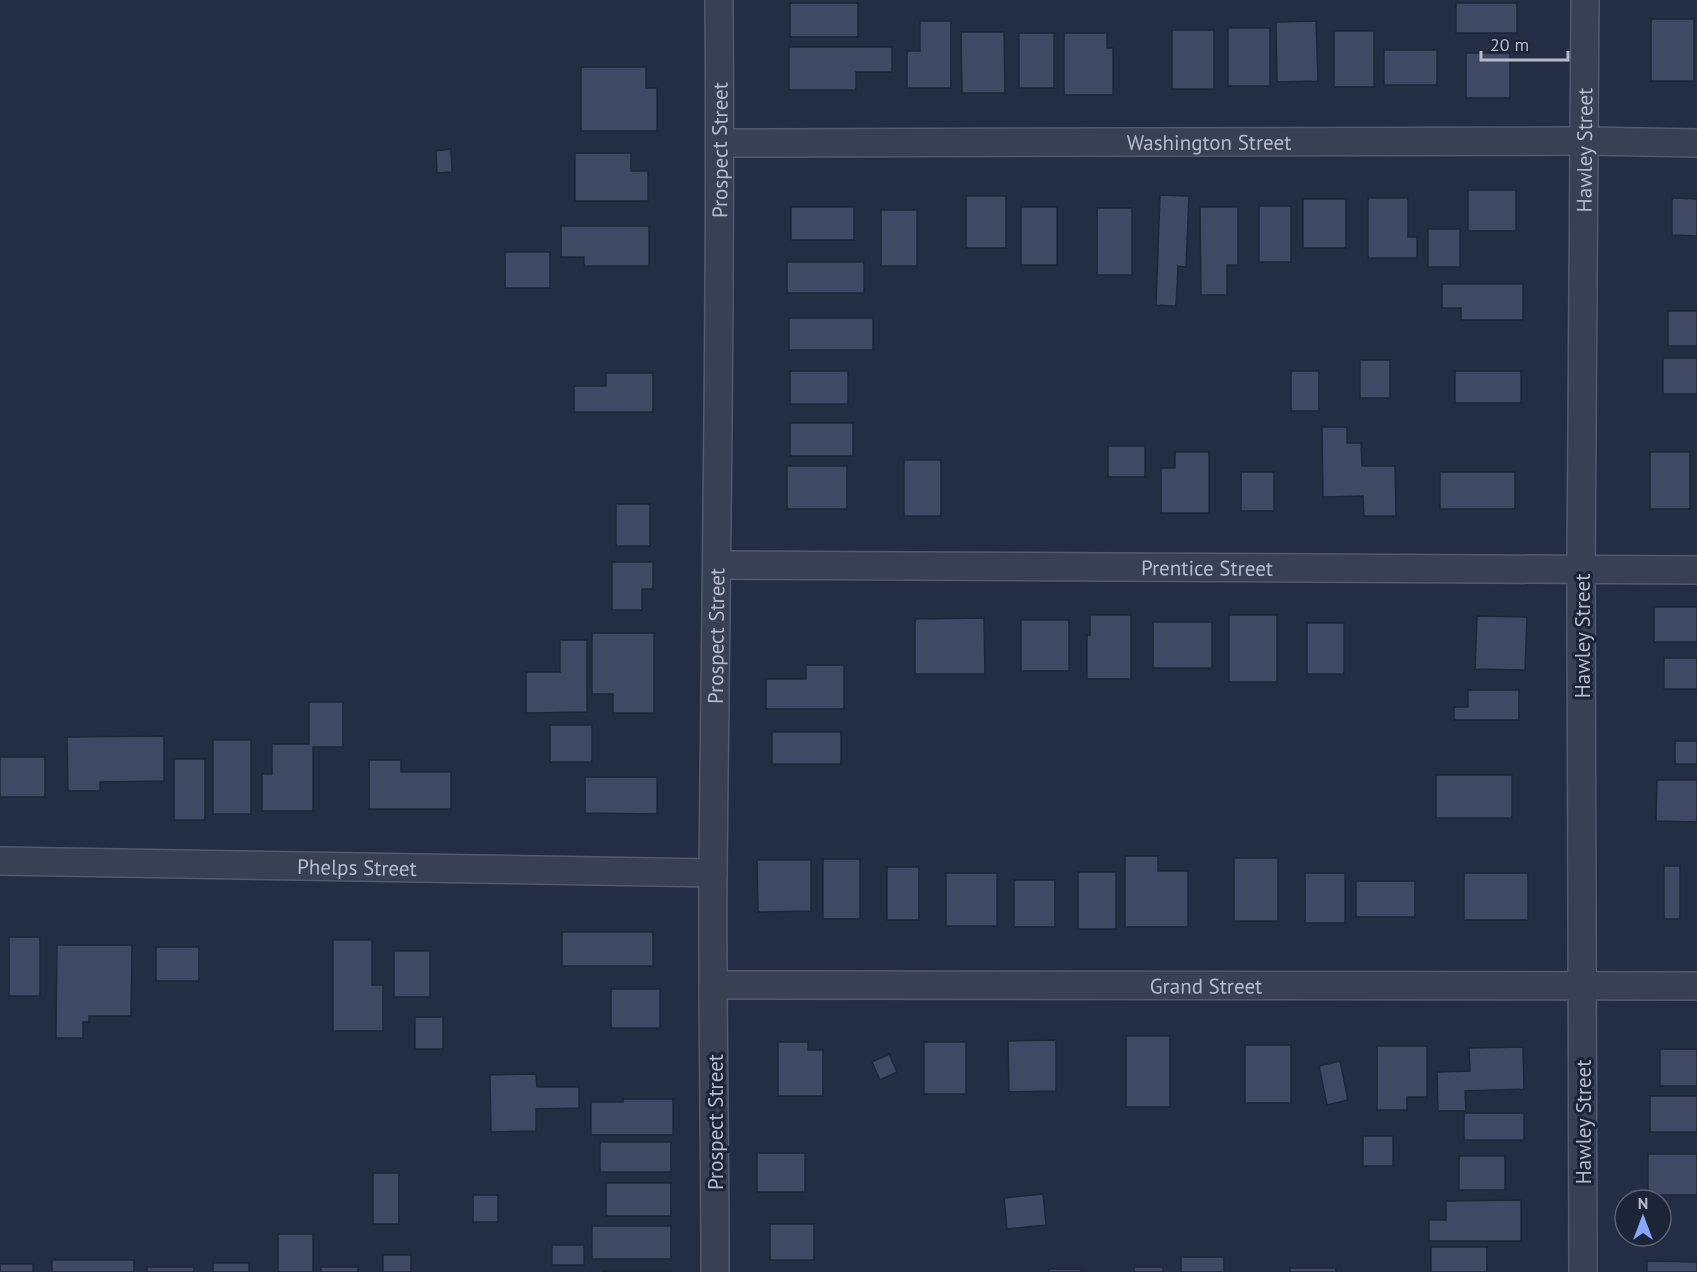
<svg xmlns="http://www.w3.org/2000/svg" width="1697" height="1272" viewBox="0 0 1697 1272" font-family="'PT Sans',sans-serif">
<style>
.building{fill:#404964;stroke:#1e263a;stroke-width:1.5}
.lines{fill:none;stroke-linecap:round;stroke-linejoin:round}
.street-casing{stroke:#535a6d;stroke-width:30}
.street{stroke:#384053;stroke-width:27}
.labels{text-anchor:middle;dominant-baseline:central;stroke-width:6;stroke-linejoin:round;paint-order:stroke}
.street-label{font-size:21px;fill:#b5bbcd;stroke:#1c2438}
</style>
<rect width="100%" height="100%" fill="#232d43"/>
<g class="building">
<rect x="790" y="3" width="68" height="34"/>
<rect x="1456" y="3" width="61" height="30"/>
<rect x="1651" y="19" width="43" height="62"/>
<polygon points="920,21 951,21 951,88 907,88 907,51 920,51"/>
<polygon points="1316,21 1318,81 1277,82 1276,22"/>
<rect x="1228" y="28" width="42" height="58"/>
<rect x="1172" y="30" width="42" height="59"/>
<rect x="1334" y="31" width="40" height="56"/>
<polygon points="961,32 1004,32 1005,93 962,93"/>
<rect x="1019" y="33" width="35" height="55"/>
<polygon points="1064,33 1107,33 1107,48 1113,48 1113,95 1064,95"/>
<polygon points="789,47 892,47 892,72 856,72 856,90 789,90"/>
<rect x="1384" y="50" width="53" height="35"/>
<rect x="1466" y="53" width="44" height="45"/>
<polygon points="581,67 646,67 646,88 657,88 657,131 581,131"/>
<polygon points="451,149 452,172 437,173 436,151"/>
<polygon points="575,153 631,153 631,171 648,171 648,201 575,201"/>
<rect x="1468" y="190" width="48" height="41"/>
<polygon points="1160,195 1189,196 1186,267 1178,266 1176,306 1156,305"/>
<rect x="966" y="196" width="40" height="52"/>
<polygon points="1368,198 1408,198 1408,237 1417,237 1417,258 1368,258"/>
<polygon points="1672,198 1697,199 1697,236 1672,235"/>
<rect x="1303" y="199" width="43" height="49"/>
<rect x="1259" y="206" width="32" height="56"/>
<rect x="791" y="207" width="63" height="33"/>
<rect x="1021" y="207" width="36" height="58"/>
<polygon points="1200,207 1238,207 1238,265 1227,265 1227,295 1201,295"/>
<rect x="1097" y="208" width="35" height="67"/>
<rect x="881" y="210" width="36" height="56"/>
<polygon points="561,226 649,226 649,266 584,266 584,257 561,257"/>
<rect x="1428" y="229" width="32" height="38"/>
<rect x="505" y="252" width="45" height="36"/>
<rect x="787" y="262" width="77" height="31"/>
<polygon points="1442,284 1523,284 1523,320 1461,320 1461,308 1442,308"/>
<rect x="1668" y="311" width="29" height="35"/>
<rect x="789" y="318" width="84" height="32"/>
<rect x="1663" y="358" width="34" height="36"/>
<rect x="1360" y="360" width="30" height="38"/>
<rect x="790" y="371" width="58" height="33"/>
<rect x="1291" y="371" width="28" height="40"/>
<rect x="1455" y="371" width="66" height="32"/>
<polygon points="606,373 653,373 653,412 574,412 574,386 606,386"/>
<rect x="790" y="423" width="63" height="33"/>
<polygon points="1322,427 1347,427 1347,443 1361,443 1362,466 1395,466 1396,516 1364,516 1363,496 1323,497"/>
<rect x="1108" y="446" width="37" height="31"/>
<polygon points="1175,452 1209,452 1209,513 1161,513 1161,468 1175,468"/>
<rect x="1650" y="452" width="40" height="57"/>
<rect x="904" y="460" width="37" height="56"/>
<rect x="787" y="466" width="60" height="43"/>
<rect x="1241" y="472" width="33" height="39"/>
<rect x="1440" y="472" width="75" height="37"/>
<rect x="616" y="504" width="34" height="42"/>
<polygon points="612,562 653,562 653,589 642,589 642,610 612,610"/>
<rect x="1654" y="607" width="43" height="35"/>
<polygon points="1090,615 1131,615 1131,679 1087,679 1087,635 1090,635"/>
<rect x="1229" y="615" width="48" height="67"/>
<polygon points="1477,616 1527,617 1525,670 1475,669"/>
<polygon points="984,618 985,674 915,674 915,619"/>
<rect x="1021" y="620" width="48" height="51"/>
<rect x="1153" y="622" width="59" height="46"/>
<rect x="1307" y="623" width="37" height="51"/>
<polygon points="592,633 654,633 654,713 613,713 613,694 592,694"/>
<polygon points="560,640 587,640 587,712 526,713 526,672 560,672"/>
<rect x="1664" y="658" width="33" height="31"/>
<polygon points="806,665 844,665 844,709 766,709 766,679 806,679"/>
<polygon points="1468,690 1519,690 1519,720 1454,720 1454,707 1468,707"/>
<polygon points="309,702 343,702 343,747 313,747 313,811 262,811 262,774 272,774 272,744 309,744"/>
<rect x="550" y="725" width="42" height="37"/>
<rect x="772" y="732" width="69" height="32"/>
<polygon points="164,736 164,781 100,782 100,791 68,791 67,737"/>
<rect x="213" y="740" width="38" height="74"/>
<rect x="1675" y="741" width="22" height="23"/>
<rect x="0" y="757" width="45" height="40"/>
<rect x="174" y="759" width="31" height="61"/>
<polygon points="369,760 401,760 401,772 451,772 451,809 369,809"/>
<rect x="1436" y="775" width="76" height="43"/>
<polygon points="585,777 657,777 657,814 585,813"/>
<polygon points="1657,780 1697,780 1697,822 1656,821"/>
<polygon points="1125,856 1158,856 1158,871 1188,871 1188,927 1125,927"/>
<rect x="1234" y="858" width="44" height="63"/>
<rect x="823" y="859" width="37" height="60"/>
<polygon points="757,860 811,860 811,911 758,912"/>
<rect x="1664" y="866" width="16" height="53"/>
<rect x="887" y="867" width="32" height="53"/>
<rect x="1078" y="872" width="38" height="57"/>
<rect x="946" y="873" width="51" height="53"/>
<rect x="1305" y="873" width="40" height="50"/>
<rect x="1464" y="873" width="64" height="47"/>
<rect x="1014" y="880" width="41" height="47"/>
<rect x="1356" y="881" width="59" height="36"/>
<rect x="562" y="932" width="91" height="34"/>
<rect x="9" y="937" width="31" height="59"/>
<polygon points="333,940 372,940 372,985 383,985 383,1031 333,1031"/>
<polygon points="57,945 132,945 131,1016 89,1016 89,1022 83,1022 83,1038 56,1038"/>
<rect x="156" y="947" width="43" height="34"/>
<rect x="394" y="951" width="36" height="46"/>
<rect x="611" y="989" width="49" height="39"/>
<rect x="415" y="1017" width="28" height="32"/>
<rect x="1126" y="1036" width="44" height="71"/>
<polygon points="1056,1040 1056,1091 1009,1092 1008,1041"/>
<polygon points="778,1042 808,1042 808,1050 823,1050 823,1096 778,1096"/>
<rect x="924" y="1042" width="42" height="52"/>
<rect x="1245" y="1045" width="46" height="58"/>
<polygon points="1377,1046 1427,1046 1427,1097 1407,1097 1407,1110 1377,1110"/>
<polygon points="1523,1047 1524,1089 1465,1091 1466,1111 1438,1111 1437,1072 1470,1071 1469,1048"/>
<rect x="1660" y="1049" width="37" height="37"/>
<polygon points="889,1054 897,1072 880,1080 872,1062"/>
<polygon points="1340,1061 1348,1100 1327,1105 1319,1066"/>
<polygon points="536,1074 537,1087 579,1087 579,1108 536,1109 536,1131 491,1132 490,1075"/>
<rect x="1650" y="1096" width="47" height="36"/>
<polygon points="623,1099 673,1099 673,1135 591,1135 591,1102 623,1102"/>
<rect x="1464" y="1113" width="60" height="27"/>
<rect x="1363" y="1136" width="30" height="30"/>
<rect x="600" y="1142" width="71" height="30"/>
<rect x="757" y="1153" width="48" height="39"/>
<rect x="1648" y="1154" width="49" height="41"/>
<rect x="1459" y="1156" width="46" height="34"/>
<rect x="373" y="1173" width="26" height="51"/>
<rect x="606" y="1183" width="65" height="33"/>
<polygon points="1043,1194 1046,1225 1007,1229 1004,1198"/>
<rect x="473" y="1195" width="25" height="27"/>
<polygon points="1521,1200 1521,1241 1429,1241 1429,1220 1446,1220 1446,1201"/>
<rect x="770" y="1224" width="44" height="36"/>
<rect x="592" y="1226" width="79" height="33"/>
<rect x="278" y="1234" width="35" height="38"/>
<rect x="552" y="1245" width="32" height="20"/>
<rect x="1431" y="1247" width="56" height="25"/>
<rect x="383" y="1255" width="28" height="17"/>
<rect x="1181" y="1257" width="43" height="15"/>
<rect x="52" y="1260" width="82" height="12"/>
<polygon points="1647,1261 1697,1262 1697,1272 1647,1272"/>
<rect x="213" y="1263" width="36" height="9"/>
<rect x="0" y="1264" width="33" height="8"/>
<rect x="147" y="1267" width="47" height="5"/>
<rect x="321" y="1267" width="37" height="5"/>
<rect x="1134" y="1267" width="29" height="5"/>
<rect x="1290" y="1268" width="46" height="4"/>
<rect x="1049" y="1269" width="32" height="3"/>
<rect x="603" y="1271" width="68" height="1"/>
</g>
<g class="lines">
<defs>
<g id="street">
<path id="s1" d="M720,143L1586,141L1697,143"/>
<path id="s2" d="M718,565L1697,570"/>
<path id="s3" d="M0,861L713,873"/>
<path id="s4" d="M714,985L1697,986"/>
<path id="s5" d="M715,1272C715,1138 712,1003 713,869C716,579 721,290 719,0"/>
<path id="s6" d="M1583,1272L1581,571L1585,0"/>
</g>
</defs>
<use href="#street" class="street-casing"/>
<use href="#street" class="street"/>
</g>
<g class="labels">
<g class="street-label">
<text stroke="none"><textPath href="#s1" startOffset="489">Washington Street</textPath></text>
<text stroke="none"><textPath href="#s5" startOffset="1122">Prospect Street</textPath></text>
<text stroke="none"><textPath href="#s6" startOffset="1122">Hawley Street</textPath></text>
<text stroke="none"><textPath href="#s2" startOffset="489">Prentice Street</textPath></text>
<text stroke="none"><textPath href="#s5" startOffset="636">Prospect Street</textPath></text>
<text transform="translate(1582 636) rotate(-90)">Hawley Street</text>
<text stroke="none"><textPath href="#s3" startOffset="357">Phelps Street</textPath></text>
<text stroke="none"><textPath href="#s4" startOffset="492">Grand Street</textPath></text>
<text transform="translate(715 1122) rotate(-90)">Prospect Street</text>
<text transform="translate(1583 1122) rotate(-90)">Hawley Street</text>
</g>
</g>
<g transform="translate(1643 1218)"><circle r="28" fill="#1c2438" stroke="#596074" stroke-width="1.5"/>
<path d="M0-4.5L10 22L0 15L-10 22Z" fill="#87a7ff"/>
<text y="-9" font-size="16" font-weight="bold" text-anchor="middle" fill="#b5bbcd">N</text>
</g>
<path d="M1481 51v9h87v-9" fill="none" stroke="#b5bbcd" stroke-width="3"/>
<text x="1490" y="51" font-size="18" fill="#b5bbcd" stroke="#1c2438" stroke-width="4.5" paint-order="stroke">20 m</text>
</svg>
